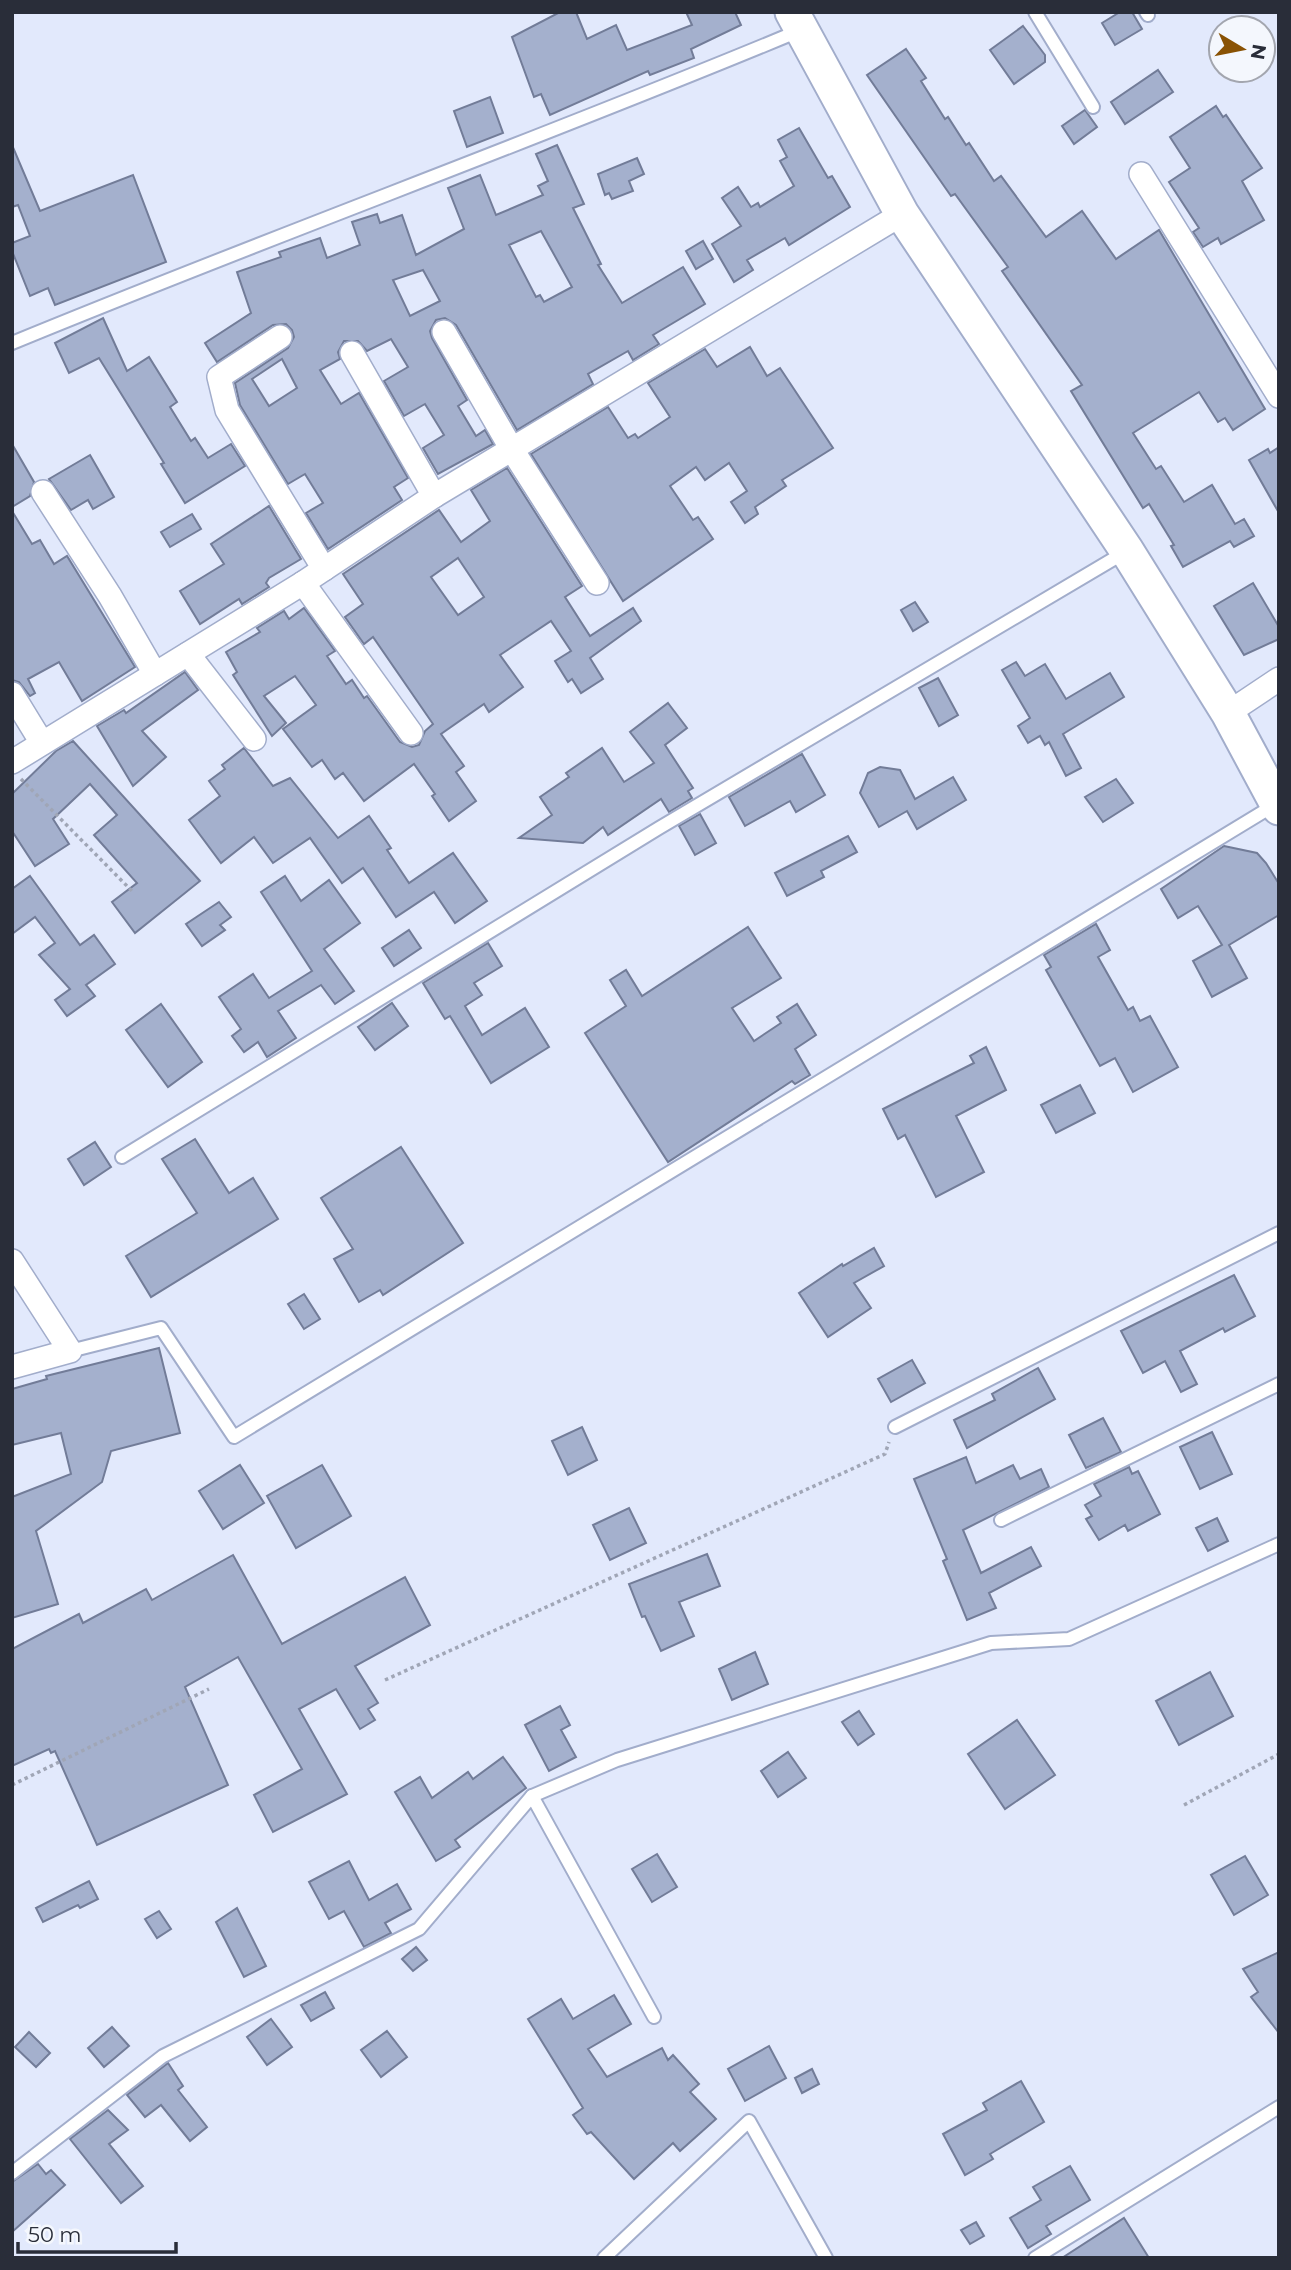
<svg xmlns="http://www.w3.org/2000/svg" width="1291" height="2270" viewBox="0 0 1291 2270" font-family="Montserrat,sans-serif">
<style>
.building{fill:#a4b0cd;stroke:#727c98;stroke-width:2;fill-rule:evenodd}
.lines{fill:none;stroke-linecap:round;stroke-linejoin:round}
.lane-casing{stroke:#a2adcb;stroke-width:16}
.street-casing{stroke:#a2adcb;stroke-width:26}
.secondary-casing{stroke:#a2adcb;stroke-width:37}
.path{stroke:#a0a6b6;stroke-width:3.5;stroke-dasharray:3.5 3.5;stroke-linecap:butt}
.lane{stroke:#fff;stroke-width:12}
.street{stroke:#fff;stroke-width:23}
.secondary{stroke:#fff;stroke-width:33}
</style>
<rect width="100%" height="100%" fill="#e2e9fc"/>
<g class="building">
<polygon points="560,12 576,12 587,39 616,25 627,50 692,25 686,12 735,12 741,25 691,49 694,58 650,75 648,71 550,115 541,94 534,97 512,37"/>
<polygon points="1120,12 1132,12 1142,29 1115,45 1102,23"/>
<polygon points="1023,26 1045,55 1045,62 1014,84 990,50"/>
<polygon points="906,49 926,78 921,81 945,119 948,117 966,145 969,143 994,181 1001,176 1046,237 1082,211 1116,259 1159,230 1265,409 1233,430 1225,418 1218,422 1199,392 1133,433 1156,469 1161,466 1184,502 1212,485 1235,524 1244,519 1254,536 1234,547 1230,541 1183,567 1171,546 1174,545 1149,504 1143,508 1071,391 1082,385 1002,271 1008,267 955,194 951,196 867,75"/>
<polygon points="1158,70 1173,92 1125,124 1111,102"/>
<polygon points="490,97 503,133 467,147 454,111"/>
<polygon points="1216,106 1223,117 1226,115 1262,168 1242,181 1264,220 1221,244 1218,238 1203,247 1193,232 1199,228 1169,182 1190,168 1170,137"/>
<polygon points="1085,110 1097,127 1074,144 1062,126"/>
<polygon points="799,128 828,178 832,176 850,207 789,245 785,238 747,260 753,270 734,282 712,244 741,226 722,198 738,187 751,207 758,203 760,207 794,186 780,161 787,157 778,140"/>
<polygon points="12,145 40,211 133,175 166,262 55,305 48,288 30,296 12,251 12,243 30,236 18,205 12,207"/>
<path d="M557,145L584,204L573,208L601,264L598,265L622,303L683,267L705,304L653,335L659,344L633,360L628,351L588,374L593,384L517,430L456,325L445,318L436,320L430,331L432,338L467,400L458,406L476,436L485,430L493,444L438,474L423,448L444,435L425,404L404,416L384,381L408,367L391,339L367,351L358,341H344L338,352L340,359L320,370L341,404L359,393L408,478L394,487L402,500L328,549L306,513L323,503L305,474L288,484L240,405L235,383L288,348L294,337L292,330L286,324L273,325L217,362L205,343L251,313L237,272L281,257L279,252L320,238L327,258L360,245L352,222L377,214L380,223L402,215L416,255L464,229L448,188L480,175L496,215L543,195L538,186L548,181L536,154ZM541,231L572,287L544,302L540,295L536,297L509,245ZM423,270L440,301L410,316L393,280ZM282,359L297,388L269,406L252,379Z"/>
<polygon points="637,158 644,174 629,181 633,191 612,199 609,193 605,195 598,174"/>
<polygon points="703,241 713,259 696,269 686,251"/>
<polygon points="103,318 127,371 149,357 177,402 170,407 191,441 195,438 208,458 231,444 245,466 185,503 161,464 164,463 99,358 69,373 55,343"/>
<polygon points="750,347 767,376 780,368 833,448 782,480 786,486 755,507 758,514 745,523 731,502 747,491 729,463 705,480 696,467 670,486 693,520 698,517 713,539 623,601 531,454 608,407 628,438 635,434 638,438 670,417 648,383 705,349 717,367"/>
<polygon points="12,444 34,482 30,496 12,507"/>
<polygon points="1279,447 1279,513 1249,460 1268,449 1270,453"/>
<polygon points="90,455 114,497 93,509 88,500 71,510 49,479"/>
<path d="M507,468L582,586L565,597L590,636L633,608L641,621L590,658L603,679L581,693L572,679L568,682L555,661L571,651L551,621L500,655L523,687L489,712L484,704L441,734L464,766L456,772L476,801L449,821L432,796L435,794L414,764L364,801L343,773L335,779L322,760L312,767L283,729L316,705L295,676L264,696L286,723L272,736L233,675L237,672L226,652L260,632L257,628L284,611L289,619L304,608L335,651L327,656L346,684L352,680L364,698L367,696L400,742L412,747L419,745L425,731L433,724L373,637L364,644L345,617L363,604L343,574L439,510L461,542L490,521L471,490ZM458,558L484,597L458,615L431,577Z"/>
<polygon points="269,506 301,559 269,578 266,583 269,587 242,604 239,599 200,624 180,591 224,564 211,544"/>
<polygon points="12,511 32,544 40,540 54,564 67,556 135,667 82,701 59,662 28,679 35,693 30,696 19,682 12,680"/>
<polygon points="192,514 201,529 170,547 161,532"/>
<polygon points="1253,583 1279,627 1279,639 1244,655 1214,606"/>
<polygon points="915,602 928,622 913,631 901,610"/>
<polygon points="1016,662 1025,676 1045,664 1066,699 1110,673 1124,697 1063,734 1081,768 1066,776 1049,742 1045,745 1040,736 1028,743 1018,726 1030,718 1002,670"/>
<polygon points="185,672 198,690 142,731 166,757 133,786 97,726 124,710 126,713"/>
<polygon points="938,678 958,715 939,726 919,688"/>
<polygon points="668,703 687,728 665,745 693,788 688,791 692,798 669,812 661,799 608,835 603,827 583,843 519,838 552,815 540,797 569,777 566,773 602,748 624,782 654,763 630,732"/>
<polygon points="73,741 200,881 135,933 112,902 137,883 94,835 117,815 90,784 53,819 69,844 35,866 12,831 12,794 56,751"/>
<polygon points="244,748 273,786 290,778 338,838 369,816 391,848 387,850 409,883 453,853 487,901 455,923 434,892 396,917 363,868 342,883 310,838 273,863 254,837 221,863 189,820 220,796 209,781 225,769 222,765"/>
<polygon points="802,754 825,795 796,812 790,801 745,826 729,797"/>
<polygon points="880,767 900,770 915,799 953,777 966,800 917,829 907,811 879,827 860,793 868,773"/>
<polygon points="1116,779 1133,803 1103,822 1085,797"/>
<polygon points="700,814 716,843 695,855 679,826"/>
<polygon points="848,836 857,852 821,871 824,877 787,896 775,873"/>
<polygon points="1224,846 1257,853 1266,863 1279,884 1279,915 1229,945 1247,978 1212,997 1193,961 1222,945 1198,906 1178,918 1161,889"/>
<polygon points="30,876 80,945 94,935 115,964 86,985 95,996 67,1016 55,1000 70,989 39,955 55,943 35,917 12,934 12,889"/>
<polygon points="285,876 301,901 329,880 360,923 324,949 354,991 335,1004 321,985 278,1011 296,1038 267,1057 258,1042 244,1052 232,1036 241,1029 219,997 253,974 269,998 312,971 261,892"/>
<polygon points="219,902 231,917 220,925 225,930 202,946 186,924"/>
<polygon points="1096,924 1110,950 1098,957 1128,1010 1133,1007 1140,1021 1150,1016 1178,1067 1133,1092 1115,1058 1100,1066 1046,970 1051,967 1044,955"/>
<polygon points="748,927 781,978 732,1008 754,1041 781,1023 777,1017 797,1004 816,1035 795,1049 810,1075 795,1084 792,1081 668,1162 585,1033 626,1006 610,980 626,970 642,996"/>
<polygon points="409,930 421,948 394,966 382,948"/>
<polygon points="488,943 502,966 474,983 482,995 465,1006 482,1035 525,1008 549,1047 491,1083 450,1016 445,1019 423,983"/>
<polygon points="392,1003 408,1026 375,1050 358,1027"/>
<polygon points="161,1004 202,1062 168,1087 126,1030"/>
<polygon points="986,1047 1006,1090 956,1116 984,1172 936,1197 905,1135 898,1139 883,1109 974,1063 970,1056"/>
<polygon points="1080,1085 1095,1113 1056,1133 1041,1105"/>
<polygon points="195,1139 229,1193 253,1178 278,1219 151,1297 126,1256 197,1213 162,1159"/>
<polygon points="95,1142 111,1167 84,1185 68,1159"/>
<polygon points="401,1147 463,1243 383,1295 380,1290 359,1302 334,1259 353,1249 321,1198"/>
<polygon points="874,1248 884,1266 854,1283 871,1308 828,1337 799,1293 842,1264 843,1266"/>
<polygon points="1234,1275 1255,1316 1225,1332 1223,1328 1180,1351 1197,1384 1181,1392 1165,1361 1143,1373 1121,1331"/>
<polygon points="304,1294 320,1319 304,1329 288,1304"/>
<polygon points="159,1348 180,1433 111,1451 102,1482 36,1531 58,1604 12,1618 12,1497 71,1474 61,1433 12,1445 12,1389 47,1379 46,1376"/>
<polygon points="912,1360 925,1383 891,1402 878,1379"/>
<polygon points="1038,1368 1055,1399 967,1448 954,1420 995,1400 992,1394"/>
<polygon points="1103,1418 1121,1452 1086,1468 1069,1435"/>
<polygon points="582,1427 597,1460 568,1475 552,1441"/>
<polygon points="1212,1432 1232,1474 1200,1489 1180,1447"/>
<polygon points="966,1457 976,1483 1013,1465 1020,1479 1041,1469 1049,1487 963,1530 981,1573 1031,1547 1041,1566 989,1593 996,1608 967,1620 943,1561 947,1559 914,1479"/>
<polygon points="240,1465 264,1503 223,1529 199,1491"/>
<polygon points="322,1465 351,1516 296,1548 267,1496"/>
<polygon points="1129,1467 1132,1474 1138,1471 1160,1514 1128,1531 1125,1525 1099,1540 1086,1519 1092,1516 1085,1505 1101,1496 1094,1484"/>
<polygon points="629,1508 646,1543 610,1560 593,1525"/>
<polygon points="1217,1518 1228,1541 1208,1551 1196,1528"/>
<polygon points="707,1554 720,1586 679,1602 694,1636 661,1651 645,1616 642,1617 629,1584"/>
<polygon points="233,1555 282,1644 405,1577 430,1625 355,1666 378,1703 368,1709 375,1720 360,1729 336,1689 299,1709 347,1794 273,1832 254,1795 302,1769 238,1657 185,1687 228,1785 97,1845 55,1751 51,1753 49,1749 12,1766 12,1649 79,1614 83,1623 146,1589 152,1600"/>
<polygon points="755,1652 768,1684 732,1700 719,1669"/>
<polygon points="1210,1672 1233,1716 1179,1745 1156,1701"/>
<polygon points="560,1706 570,1725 561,1730 576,1757 549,1771 525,1725"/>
<polygon points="859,1711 874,1734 858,1745 842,1722"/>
<polygon points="1017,1720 1055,1775 1005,1809 968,1754"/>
<polygon points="788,1752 806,1778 778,1797 761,1771"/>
<polygon points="503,1757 526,1788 455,1840 460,1847 436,1861 395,1792 420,1777 432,1798 468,1772 473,1779"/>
<polygon points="657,1854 677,1887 652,1902 632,1869"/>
<polygon points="1245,1856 1268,1895 1234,1915 1211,1875"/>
<polygon points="349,1861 369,1900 397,1884 411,1909 385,1923 391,1933 364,1947 344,1911 329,1919 309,1882"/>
<polygon points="89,1881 98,1899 80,1908 78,1905 43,1922 36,1908"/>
<polygon points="237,1908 266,1966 244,1977 216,1922"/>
<polygon points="159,1911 171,1929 157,1938 145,1919"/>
<polygon points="416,1947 427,1960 413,1971 402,1959"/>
<polygon points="1279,1952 1279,2033 1251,1997 1258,1992 1243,1969"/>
<polygon points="325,1992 334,2008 311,2021 301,2005"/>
<polygon points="614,1995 631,2024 588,2049 607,2077 662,2048 668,2060 673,2055 699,2084 690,2092 716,2119 680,2151 673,2143 634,2179 591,2132 587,2134 573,2115 583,2108 528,2019 561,1999 573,2019"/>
<polygon points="271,2019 292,2047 267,2065 247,2037"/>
<polygon points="112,2027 129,2046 104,2067 88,2048"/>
<polygon points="387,2031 407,2057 381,2077 361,2050"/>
<polygon points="29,2032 50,2053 36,2067 15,2047"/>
<polygon points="769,2046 786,2078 745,2101 728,2069"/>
<polygon points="168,2063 183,2086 178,2090 207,2127 190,2141 161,2105 145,2117 127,2095"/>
<polygon points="812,2069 819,2084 802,2093 795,2078"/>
<polygon points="1021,2081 1044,2122 990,2154 993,2159 965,2175 943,2134 987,2110 983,2103"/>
<polygon points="108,2110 128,2130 109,2144 143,2186 121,2203 70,2139"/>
<polygon points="38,2164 46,2174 51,2170 65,2185 12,2232 12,2182"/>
<polygon points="1070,2166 1090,2200 1046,2226 1051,2234 1028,2248 1010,2218 1041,2200 1033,2187"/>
<polygon points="1124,2218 1149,2258 1062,2258"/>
<polygon points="976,2222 984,2236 970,2244 961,2230"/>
</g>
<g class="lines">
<defs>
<g id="lane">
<polyline points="1035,12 1093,107"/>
<polyline points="1146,12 1148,15"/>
<path d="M12,343C274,235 540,139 801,30"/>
<polyline points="122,1157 659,828 1127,551"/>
<polyline points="70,1351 161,1328 234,1437 1276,804"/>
<polyline points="895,1427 1279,1233"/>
<polyline points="1001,1520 1279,1384"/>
<polyline points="532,1796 617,1760 991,1643 1069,1639 1279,1544"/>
<polyline points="12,2173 163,2056 419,1929 532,1796 654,2017"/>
<polyline points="604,2258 749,2121 826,2258"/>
<polyline points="1035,2258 1279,2107"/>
</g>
<g id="street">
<polyline points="1141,174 1279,396"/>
<polyline points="444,332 511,448 597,583"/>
<polyline points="280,337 219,377 227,410 324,569"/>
<polyline points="352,353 434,496"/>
<polyline points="43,492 110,596 155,674"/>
<polyline points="303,583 411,733"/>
<polyline points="188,654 254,739"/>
<polyline points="12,694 42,743"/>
<polyline points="1228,713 1279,679"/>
<polyline points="12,762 303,583 434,496 902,214"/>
<polyline points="12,1261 70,1351 12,1367"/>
</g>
<polyline id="secondary" points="792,12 902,214 1127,551 1228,713 1279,808"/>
</defs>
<use href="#lane" class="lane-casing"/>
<use href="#street" class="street-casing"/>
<use href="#secondary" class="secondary-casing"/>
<g class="path">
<polyline points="21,779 133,892"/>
<polyline points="385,1680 885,1454 889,1442"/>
<polyline points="12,1785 209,1689"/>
<polyline points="1184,1805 1279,1754"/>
</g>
<use href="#lane" class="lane"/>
<use href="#street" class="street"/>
<use href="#secondary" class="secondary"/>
</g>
<rect width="1291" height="2270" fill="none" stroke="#292d39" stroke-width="28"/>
<g transform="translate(1242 49) rotate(100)"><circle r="33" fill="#f4f7fd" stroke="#a3a6af" stroke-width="2"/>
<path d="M0-5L12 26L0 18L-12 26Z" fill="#895204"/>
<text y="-10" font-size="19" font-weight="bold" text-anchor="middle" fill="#292d39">N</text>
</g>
<path d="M18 2242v10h158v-10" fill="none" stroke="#292d39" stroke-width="3.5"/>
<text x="28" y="2242" font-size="21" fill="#292d39" stroke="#f4f7fd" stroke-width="5" paint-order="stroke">50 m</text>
</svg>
